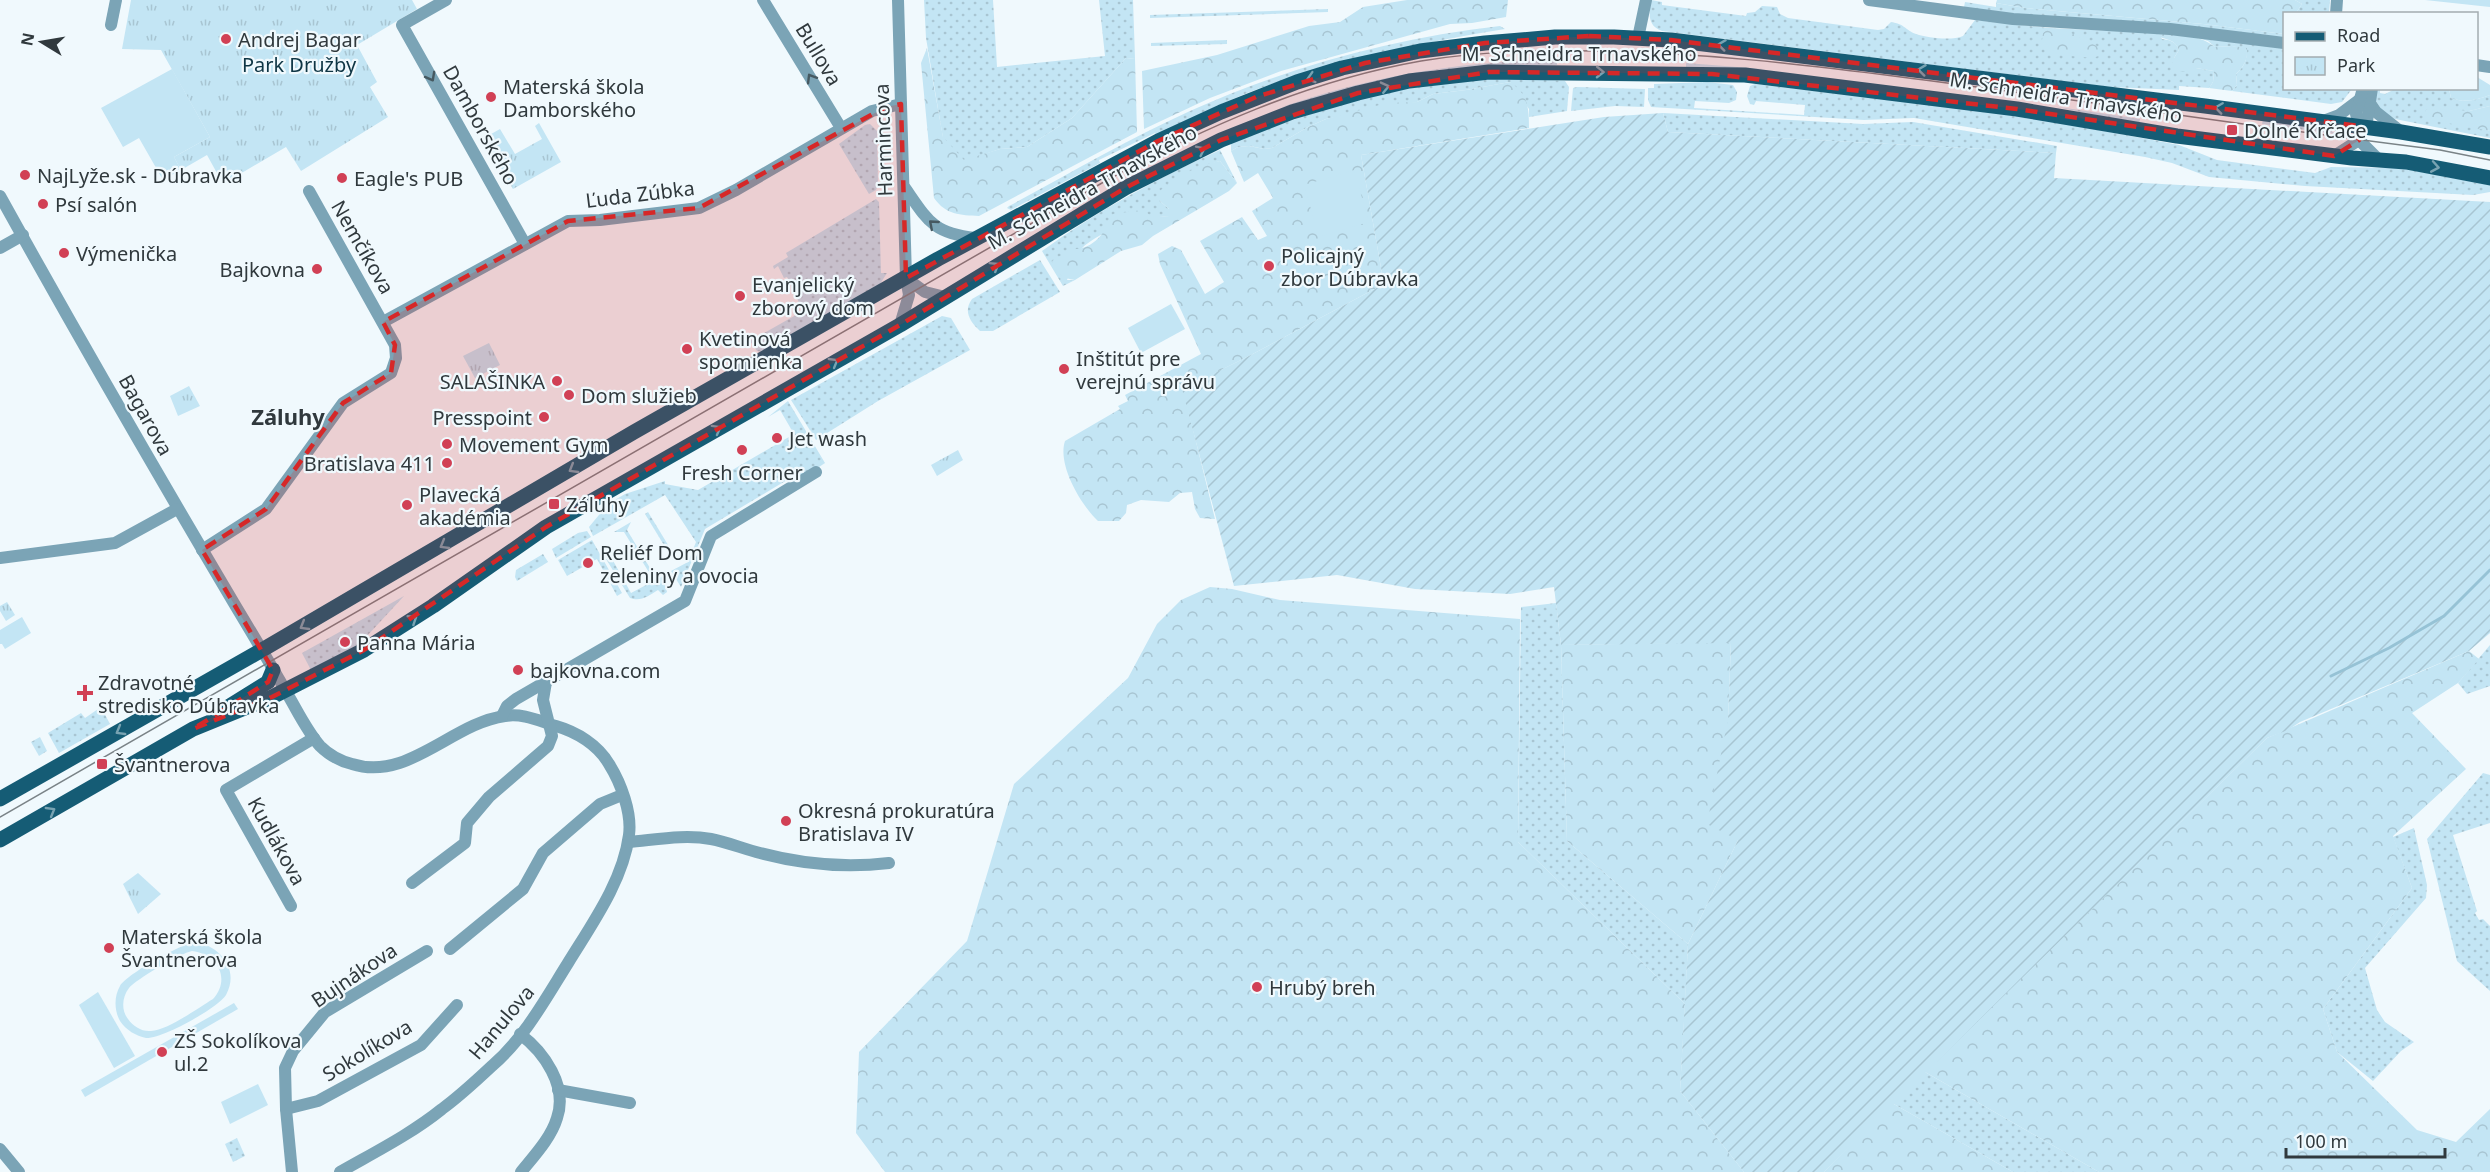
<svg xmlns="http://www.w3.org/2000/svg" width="2490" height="1172" viewBox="0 0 2490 1172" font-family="'Noto Sans',sans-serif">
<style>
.grass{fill:url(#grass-dots)}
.forest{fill:url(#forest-crowns)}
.park{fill:url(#park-tufts)}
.garden{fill:url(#garden-furrows)}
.pitch{fill:#c3e5f4;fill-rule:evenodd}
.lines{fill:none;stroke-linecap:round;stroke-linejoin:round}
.stream{stroke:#96c2d5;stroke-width:3}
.minor{stroke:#7ba4b6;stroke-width:12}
.major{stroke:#155c75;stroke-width:15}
.tram{stroke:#7a8387;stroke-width:1.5}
.oneway{stroke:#78a3b2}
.oneway2{stroke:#465961}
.marked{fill:#d62828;fill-opacity:0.2;stroke:#d62828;stroke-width:4.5;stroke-dasharray:12 8;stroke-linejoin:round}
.poi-dot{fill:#d14055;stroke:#f0f9fd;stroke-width:2}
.labels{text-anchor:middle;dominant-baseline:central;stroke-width:4.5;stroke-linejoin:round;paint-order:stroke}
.poi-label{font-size:20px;fill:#30393d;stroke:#f0f9fd;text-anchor:start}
.street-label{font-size:20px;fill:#30393d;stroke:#f0f9fd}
.park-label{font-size:20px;fill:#0f3645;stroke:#f0f9fd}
.quarter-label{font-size:22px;font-weight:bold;fill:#30393d;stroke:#f0f9fd}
</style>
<defs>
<pattern id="grass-dots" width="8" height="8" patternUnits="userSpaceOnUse" patternTransform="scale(1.5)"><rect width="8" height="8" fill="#c3e5f4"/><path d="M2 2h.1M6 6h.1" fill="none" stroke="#a8c5d2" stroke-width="1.8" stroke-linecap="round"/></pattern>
<pattern id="forest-crowns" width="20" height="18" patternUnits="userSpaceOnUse" patternTransform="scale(1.5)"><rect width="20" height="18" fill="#c3e5f4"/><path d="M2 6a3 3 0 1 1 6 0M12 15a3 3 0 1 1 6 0" fill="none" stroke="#a8c5d2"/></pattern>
<pattern id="park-tufts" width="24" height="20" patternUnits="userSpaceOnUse" patternTransform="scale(1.5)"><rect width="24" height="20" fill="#c3e5f4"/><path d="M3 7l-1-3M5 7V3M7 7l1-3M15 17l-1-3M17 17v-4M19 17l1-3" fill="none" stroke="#a8c5d2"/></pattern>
<pattern id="garden-furrows" width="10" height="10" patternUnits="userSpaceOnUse" patternTransform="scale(1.5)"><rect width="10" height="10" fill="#c3e5f4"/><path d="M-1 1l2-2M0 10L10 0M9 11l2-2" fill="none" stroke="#a8c5d2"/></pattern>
</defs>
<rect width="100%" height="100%" fill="#f0f9fd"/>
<g class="grass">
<polygon points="924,0 993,0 997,67 1105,56 1099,0 1133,0 1135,59 1126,58 1072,118 1027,147 1000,149 964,161 943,138 926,38"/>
<path d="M1651,0L1662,2V5L1746,16L1747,13L1755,12L1762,6L1777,7L1780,14L1788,18L1878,30L1884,29L1891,22C1905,24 1905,30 1916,34C1928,38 1952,41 1963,36L1975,20L2049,28L2158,33L2162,39C2171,40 2176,42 2179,50L2174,58L2196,68L2214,71L2213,82L2209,88L2179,86V90L2111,87L1662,31C1647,26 1649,13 1651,0Z"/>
<polygon points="2295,0 2330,0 2329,13 2296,13 2302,4"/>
<polygon points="1965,2 1996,7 1996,3 2025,8 2203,24 2284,34 2284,38 2011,14 1964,7"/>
<polygon points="1328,9 1328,12 1150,18 1150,15"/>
<path d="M1500,26L1505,29C1428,41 1352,58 1278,82C1236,95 1196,116 1156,135L1155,133L1099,160L1100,163L1011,210L1007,208L1009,206C1069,174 1128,139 1190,111C1288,67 1393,38 1500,26Z"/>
<path d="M2189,35L2284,47V88L2352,89L2342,102L2331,104L2232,91L2237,85L2236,74C2244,67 2248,59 2246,49L2232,46L2215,47L2208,41Z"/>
<polygon points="1227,40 1227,44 1151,46 1151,43"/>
<path d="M1557,60V65H1507L1434,70L1282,107C1372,76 1462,61 1557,60Z"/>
<polygon points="1686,63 1763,69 1686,67"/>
<path d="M1509,78L1565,81L1569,87L1567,111L1529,117V109L1510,82L1466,90L1433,94L1417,102L1326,119L1308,127L1272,148L1264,149L1250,146L1238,147L1231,151V143C1294,118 1359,96 1426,85C1454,80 1482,80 1509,78Z"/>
<polygon points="1707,82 1733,85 1737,92 1736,100 1729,103 1695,101 1694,108 1804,115 1805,105 1756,101 1754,105 1750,104 1747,96 1750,86 1755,84 2030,117 2179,145 2217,160 2315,173 2331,167 2400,168 2490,185 2490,192 2473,195 2305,186 2209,177 2172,163 2145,157 1914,118 1864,120 1651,107 1648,100 1648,88 1654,88 1654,84"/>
<polygon points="1577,87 1645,89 1644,107 1615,106 1571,111 1573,88"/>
<path d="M2375,89H2380V93L2385,94L2395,89H2449L2451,98C2464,103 2477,100 2490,95V106L2469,111L2478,128L2490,131V138L2395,119L2382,111L2376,101Z"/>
<polygon points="2052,106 2140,119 2139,124"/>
<polygon points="1663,113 1863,124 1913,122 2057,146 2056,153 1668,132"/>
<polygon points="2263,120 2330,130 2336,134 2262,124"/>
<polygon points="870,124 877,131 878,185 876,190 869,194 839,144 865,125"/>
<path d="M1220,150L1237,183L1220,161C1191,169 1180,181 1160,201L1169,209V216C1140,218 1102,229 1081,249C1075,256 1071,271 1067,280H1075L1063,286L1042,251C1097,211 1158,178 1220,150Z"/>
<polygon points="876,199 879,202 881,273 887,273 880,284 763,352 757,351 750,341 803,311 787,277 784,278 778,266 774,269 773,266 788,257 786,253"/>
<path d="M1040,260L1060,292L993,331H980C970,322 963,311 972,299Z"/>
<polygon points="942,316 951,318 970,350 878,401 816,440 791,400"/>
<polygon points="788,401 825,463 798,481 792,477 705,529 681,587 671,571 688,562 696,542 665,495 593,536 589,527 608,504 625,494 665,481 665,484 698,490 794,434 780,410 768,417"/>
<polygon points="648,512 676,558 673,560 645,514"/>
<polygon points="631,522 627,530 653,573 650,574 624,532 614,532"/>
<polygon points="587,531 591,537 556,558 552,549 578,533"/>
<polygon points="592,540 622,593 617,596 597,559 567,576 558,560"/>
<polygon points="543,554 548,562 517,581 515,577 516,570"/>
<path d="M611,557L631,593L663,576L667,592L663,595L658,590C648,596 641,602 630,598L606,559Z"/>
<polygon points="404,596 355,649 312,672 302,653"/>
<polygon points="1556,603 1561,645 1567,841 1688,944 1685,1004 1518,842 1521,607"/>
<polygon points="2490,645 2490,686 2467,694 2458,683"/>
<polygon points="101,707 110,724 59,753 48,733 81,713 85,718"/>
<polygon points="40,737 47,751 39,756 31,742"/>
<polygon points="2483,773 2490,775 2490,823 2453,835 2477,911 2475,913 2479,920 2483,919 2490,926 2490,991 2457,961 2427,839"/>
<polygon points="2414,828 2427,885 2426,898 2365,968 2377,1010 2385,1022 2414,1042 2401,1051 2373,1081 2337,1052 2323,1009 2412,888 2393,837"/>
<polygon points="1925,1072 2099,1172 2013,1172 1892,1103"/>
<polygon points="237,1138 245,1156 233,1162 225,1144"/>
</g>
<g class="forest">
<polygon points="1407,0 1508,0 1506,17 1472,23 1450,24 1281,71 1210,98 1144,129 1142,71 1217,55 1309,26 1340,22 1363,7"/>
<polygon points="1997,0 2295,0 2302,4 2296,13 2284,14 2284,34 2203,24 2025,8 1996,3"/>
<polygon points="2049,28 2067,31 2097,46 2101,55 2093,58 2049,54 2041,47 2043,33"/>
<path d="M2158,33C2177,34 2199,34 2215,47L2232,46L2247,48C2248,59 2244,67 2236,74L2237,85L2232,91L2209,88L2213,82L2214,71L2196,68L2195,73L2178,71L2172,66L2174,58L2179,50C2175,39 2166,40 2157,36Z"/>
<path d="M927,48L943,137L964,160L1000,149L1027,147L1072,118L1126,58L1135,59L1137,132L979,216C960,215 946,215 934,198L921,63Z"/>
<path d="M2477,77L2490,85V95C2477,100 2464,103 2451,98L2449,89L2476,88Z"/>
<path d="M1510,82C1528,94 1529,108 1529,128L1361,155L1383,279L1382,285L1247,357L1183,389L1215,519L1200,518L1195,509L1192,492L1180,493L1169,502L1141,500L1127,505L1126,513L1119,521H1098C1081,505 1057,465 1065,441L1120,409L1118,406L1128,401L1125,395L1201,354L1160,264L1158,254L1172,246L1181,250L1205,294L1224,282L1200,241L1242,217L1258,240L1267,236L1252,211L1273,198L1258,173L1244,182L1231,151L1238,147L1249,146L1264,149L1272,148L1308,127L1326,119L1387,103L1417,102L1433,94L1466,90Z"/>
<polygon points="2490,106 2490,131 2431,120 2425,111 2430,107 2469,111"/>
<path d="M1220,161L1237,183L1229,191L1153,236L1142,245L1121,251L1075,280C1063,279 1056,272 1052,261L1060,256L1068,255L1070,249C1092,251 1106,233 1113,214L1142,210L1153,217L1169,216V209L1160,201L1158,193C1173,177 1199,165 1220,161Z"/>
<polygon points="1210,587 1232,589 1280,600 1520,619 1518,842 1685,1004 1680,1091 1744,1172 885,1172 856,1133 859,1052 967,941 1014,784 1128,678 1157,624 1181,600"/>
<polygon points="1731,642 1728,719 1738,840 1688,944 1567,841 1561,645"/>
<polygon points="2469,651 2479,659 2458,683 2412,713 2466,769 2393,836 2412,888 2323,1009 2337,1052 2417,1130 2456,1142 2490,1109 2490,1172 2099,1172 1925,1072 2267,738"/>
<polygon points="1892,1103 2013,1172 1824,1172"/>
</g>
<g class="park">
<polygon points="131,0 412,0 417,9 357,45 377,82 370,87 388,117 301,171 286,147 223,184 207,155 181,170 174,157 210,137 161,50 122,49"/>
<polygon points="539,123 561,162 513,189 484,138 500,129 515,154 542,139 535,126"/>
<polygon points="489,343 500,365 475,378 463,356"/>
<polygon points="189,386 200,406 178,416 170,396"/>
<polygon points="958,450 963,460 937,476 931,465"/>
<polygon points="7,602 15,615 6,621 0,611 0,606"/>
<polygon points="138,873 161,894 138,914 123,884"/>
</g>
<polygon class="garden" points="1663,113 1668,132 2056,153 2054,178 2490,202 2490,633 2469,651 2300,722 2288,730 2267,738 1824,1172 1744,1172 1680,1091 1688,944 1738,840 1707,824 1728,719 1731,643 1561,645 1554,587 1510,594 1415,589 1337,575 1234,586 1182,389 1247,357 1382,285 1383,279 1361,155 1604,117"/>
<g class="pitch">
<polygon points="2425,0 2490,0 2490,7"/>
<polygon points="172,69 210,137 174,157 181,170 163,180 139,138 123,147 101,108"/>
<polygon points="1354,170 1369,222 1319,237 1304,185"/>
<polygon points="1171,304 1185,329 1141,353 1128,328"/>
<polygon points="22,617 31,633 5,649 2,644 0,644 0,630"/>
<path d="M195,942C220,946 240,969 226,995C218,1008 162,1039 146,1038C136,1036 126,1030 120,1021C114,1010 114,996 120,986C127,974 181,944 195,942ZM192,951C218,954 231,979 213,999C198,1008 168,1030 151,1031C142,1032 133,1026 128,1019C121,1010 122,997 129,988C135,980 181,953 192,951Z"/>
<polygon points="98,992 135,1056 114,1068 79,1005"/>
<polygon points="234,1003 238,1009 85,1097 81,1090"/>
<polygon points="258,1084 268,1105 230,1124 221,1102"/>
</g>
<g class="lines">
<polyline class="stream" points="2331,676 2389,648 2444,616 2490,570"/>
<g class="minor">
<polyline points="446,0 402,25 525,244"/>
<polyline points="763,0 841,128"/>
<polyline points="898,0 906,278 909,295 900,325"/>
<polyline points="1869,0 2013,19 2170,29 2284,43"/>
<polyline points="2336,14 2337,0"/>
<polyline points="111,25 116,0"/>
<polyline points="1638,38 1646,0"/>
<polyline points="2476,65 2490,67"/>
<polyline points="2370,103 2376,112 2400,131"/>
<polyline points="2323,121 2339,115 2359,100"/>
<polyline points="2360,126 2367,121 2372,88"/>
<polyline points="2359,140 2379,160"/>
<polyline points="2334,156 2359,140 2360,126 2356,114 2363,88"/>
<path d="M905,188C928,221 933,233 975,238"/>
<path d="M0,196C76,333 155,470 235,605C253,635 271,665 288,695C298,712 307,731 320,746C329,755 340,761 352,764C408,782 452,723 505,716C523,713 539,721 556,726C577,732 598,745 609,764C621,783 632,813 629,835C623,881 592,924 568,963C546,998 525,1037 493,1065C477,1080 460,1096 442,1109C411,1134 375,1152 340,1172"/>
<polyline points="0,248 23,235"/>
<polyline points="906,278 925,292 945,297"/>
<polyline points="383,322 568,221 600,220 699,208 736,190 872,111 901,104"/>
<polyline points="202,550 266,509 343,403 391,373 396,358 395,345 309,191"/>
<polyline points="0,558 115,543 177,509"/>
<polyline points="502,716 507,706 516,699 685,601 711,536 816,472"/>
<path d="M628,842C654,840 684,834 711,839C727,842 744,849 760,853C801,864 847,868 889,863"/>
<polyline points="412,883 465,843 467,823 489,797 548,746 552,736 543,700 546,682"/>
<polyline points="291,906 226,790 314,738"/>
<polyline points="450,949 523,889 543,853 600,804 622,795"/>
<path d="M520,1034C544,1052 568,1086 557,1118C551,1138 534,1156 521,1172"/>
<polyline points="558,1090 630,1103"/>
<polyline points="286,1109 318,1101 421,1045 457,1005"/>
<polyline points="0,1149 19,1172"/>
<polyline points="292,1172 286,1109 285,1068 293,1051 325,1012 427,951"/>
</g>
<g class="major">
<polyline points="223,710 268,682 273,670"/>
<polyline points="0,799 262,650 634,432 938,259 1158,141 1221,112 1297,82 1342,68 1420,51 1485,43 1555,37 1614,37 1671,40 2205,106 2401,132 2490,147"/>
<polyline points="0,840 193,729 272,697 364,650 433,606 546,527 900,325 1125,188 1221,140 1292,112 1358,93 1409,81 1489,72 1745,75 2017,109 2177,136 2352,158 2406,162 2490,178"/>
</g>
<path class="tram" d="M0,817L1102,183C1203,128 1307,81 1421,61C1480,51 1540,50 1600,51C1703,53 1799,64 1901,77C2081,100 2260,128 2440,150L2490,160"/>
</g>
<defs><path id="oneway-chevron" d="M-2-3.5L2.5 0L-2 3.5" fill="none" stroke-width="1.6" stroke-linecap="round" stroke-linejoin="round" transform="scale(1.5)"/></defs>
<g class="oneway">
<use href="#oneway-chevron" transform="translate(1722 45) rotate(-173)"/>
<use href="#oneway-chevron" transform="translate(1922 70) rotate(-173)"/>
<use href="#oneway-chevron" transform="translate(1600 72) rotate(1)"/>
<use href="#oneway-chevron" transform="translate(1311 78) rotate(163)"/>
<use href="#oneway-chevron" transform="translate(1385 87) rotate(-13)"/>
<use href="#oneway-chevron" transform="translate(2219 108) rotate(-172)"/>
<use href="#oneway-chevron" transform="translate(1201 150) rotate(-26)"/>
<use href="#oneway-chevron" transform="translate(2435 167) rotate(10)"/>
<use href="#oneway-chevron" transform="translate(995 266) rotate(-32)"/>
<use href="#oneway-chevron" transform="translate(834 362) rotate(-30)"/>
<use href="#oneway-chevron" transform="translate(717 429) rotate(-29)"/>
<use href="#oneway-chevron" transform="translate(573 469) rotate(149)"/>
<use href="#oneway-chevron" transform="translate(444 545) rotate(150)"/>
<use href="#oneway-chevron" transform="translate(413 619) rotate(-33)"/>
<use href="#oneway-chevron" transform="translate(304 626) rotate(149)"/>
<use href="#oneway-chevron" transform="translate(120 731) rotate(150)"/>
<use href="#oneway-chevron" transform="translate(51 811) rotate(-30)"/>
</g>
<g class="oneway2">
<use href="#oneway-chevron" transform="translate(431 77) rotate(61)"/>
<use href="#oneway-chevron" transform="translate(811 78) rotate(-121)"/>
<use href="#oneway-chevron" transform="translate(933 224) rotate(-139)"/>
</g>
<path class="marked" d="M1589,36L1671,40L2360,126L2359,140L2334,156L2017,109L1712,74L1489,72L1358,93L1221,140L1125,188L900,325L546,527L364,650L272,697L193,729L268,682L273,670L202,550L266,509L343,403L391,373L395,345L383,322L568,221L699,208L886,107L901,104L906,278L1158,141L1256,97L1365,63L1485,43Z"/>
<g class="poi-dot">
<circle cx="226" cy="39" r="6"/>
<circle cx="491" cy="97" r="6"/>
<rect x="2226" y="124" width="12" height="12" rx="3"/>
<circle cx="25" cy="175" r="6"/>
<circle cx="342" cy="178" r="6"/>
<circle cx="43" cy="204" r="6"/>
<circle cx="64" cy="253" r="6"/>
<circle cx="1269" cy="266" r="6"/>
<circle cx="317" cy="269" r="6"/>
<circle cx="740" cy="296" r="6"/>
<circle cx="687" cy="349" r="6"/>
<circle cx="1064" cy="369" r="6"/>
<circle cx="557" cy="381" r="6"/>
<circle cx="569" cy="395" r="6"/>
<circle cx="544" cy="417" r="6"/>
<circle cx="777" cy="438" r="6"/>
<circle cx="447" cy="444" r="6"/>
<circle cx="742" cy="450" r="6"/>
<circle cx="447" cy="463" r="6"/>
<rect x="548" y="498" width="12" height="12" rx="3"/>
<circle cx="407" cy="505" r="6"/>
<circle cx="588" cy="563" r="6"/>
<circle cx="345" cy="642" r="6"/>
<circle cx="518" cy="670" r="6"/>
<path d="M82 684h6v6h6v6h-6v6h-6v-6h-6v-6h6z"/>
<rect x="96" y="758" width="12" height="12" rx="3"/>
<circle cx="786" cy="821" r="6"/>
<circle cx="109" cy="948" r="6"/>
<circle cx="1257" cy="987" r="6"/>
<circle cx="162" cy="1052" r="6"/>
</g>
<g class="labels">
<g class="poi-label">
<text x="238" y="39">Andrej Bagar</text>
<text x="503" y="86">Materská škola<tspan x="503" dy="23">Damborského</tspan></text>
<text x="2244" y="130">Dolné Krčace</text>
<text x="37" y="175">NajLyže.sk - Dúbravka</text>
<text x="354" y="178">Eagle's PUB</text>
<text x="55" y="204">Psí salón</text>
<text x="76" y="253">Výmenička</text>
<text x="1281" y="255">Policajný<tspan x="1281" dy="23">zbor Dúbravka</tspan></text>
<text x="305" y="269" text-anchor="end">Bajkovna</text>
<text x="752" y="284">Evanjelický<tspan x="752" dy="23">zborový dom</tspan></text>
<text x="699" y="338">Kvetinová<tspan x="699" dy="23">spomienka</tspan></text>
<text x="1076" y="358">Inštitút pre<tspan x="1076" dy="23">verejnú správu</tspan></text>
<text x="545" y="381" text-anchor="end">SALAŠINKA</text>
<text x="581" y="395">Dom služieb</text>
<text x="532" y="417" text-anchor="end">Presspoint</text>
<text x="789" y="438">Jet wash</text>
<text x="459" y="444">Movement Gym</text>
<text x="435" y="463" text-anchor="end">Bratislava 411</text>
<text x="742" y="472" text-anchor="middle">Fresh Corner</text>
<text x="419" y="494">Plavecká<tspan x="419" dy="23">akadémia</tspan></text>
<text x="566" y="504">Záluhy</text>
<text x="600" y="552">Reliéf Dom<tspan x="600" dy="23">zeleniny a ovocia</tspan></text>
<text x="357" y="642">Panna Mária</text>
<text x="530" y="670">bajkovna.com</text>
<text x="98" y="682">Zdravotné<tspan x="98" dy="23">stredisko Dúbravka</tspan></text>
<text x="114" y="764">Švantnerova</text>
<text x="798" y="810">Okresná prokuratúra<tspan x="798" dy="23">Bratislava IV</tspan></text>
<text x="121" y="936">Materská škola<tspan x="121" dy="23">Švantnerova</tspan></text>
<text x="1269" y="987">Hrubý breh</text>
<text x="174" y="1040">ZŠ Sokolíkova<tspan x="174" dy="23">ul.2</tspan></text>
</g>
<g class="street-label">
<text x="1579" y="53">M. Schneidra Trnavského</text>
<text transform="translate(819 54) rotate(59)">Bullova</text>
<text transform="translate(2066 97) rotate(9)">M. Schneidra Trnavského</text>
<text transform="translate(481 125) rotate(61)">Damborského</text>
<text transform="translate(883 140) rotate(-92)">Harmincova</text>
<text transform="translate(1092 187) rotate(-29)">M. Schneidra Trnavského</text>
<text transform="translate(640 194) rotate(-7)">Ľuda Zúbka</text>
<text transform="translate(363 247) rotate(60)">Nemčíkova</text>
<text transform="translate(146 415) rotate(61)">Bagarova</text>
<text transform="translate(277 841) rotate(61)">Kudlákova</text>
<text transform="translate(354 975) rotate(-34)">Bujnákova</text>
<text transform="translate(501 1022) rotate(-50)">Hanulova</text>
<text transform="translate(367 1050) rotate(-31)">Sokolíkova</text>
</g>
<g class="park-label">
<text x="299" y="64">Park Družby</text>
</g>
<g class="quarter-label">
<text x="288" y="416">Záluhy</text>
</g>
</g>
<rect x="2283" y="12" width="195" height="78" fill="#f0f9fd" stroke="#a3acb0" stroke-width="1.5"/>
<rect x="2295" y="32" width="30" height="9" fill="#155c75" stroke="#a3acb0" stroke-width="1.5"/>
<text x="2337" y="42" font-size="18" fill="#30393d">Road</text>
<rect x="2295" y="57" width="30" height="18" fill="url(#park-tufts)" stroke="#a3acb0" stroke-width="1.5"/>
<text x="2337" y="72" font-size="18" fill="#30393d">Park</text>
<g transform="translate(42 42) rotate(281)" stroke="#f0f9fd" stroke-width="4.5" paint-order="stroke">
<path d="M0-4.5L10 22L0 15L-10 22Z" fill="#30393d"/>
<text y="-9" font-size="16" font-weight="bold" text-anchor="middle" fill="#30393d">N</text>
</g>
<path d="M2286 1148v9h159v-9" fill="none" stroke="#30393d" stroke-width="3"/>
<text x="2295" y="1148" font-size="18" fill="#30393d" stroke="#f0f9fd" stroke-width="4.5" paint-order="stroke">100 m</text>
</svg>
